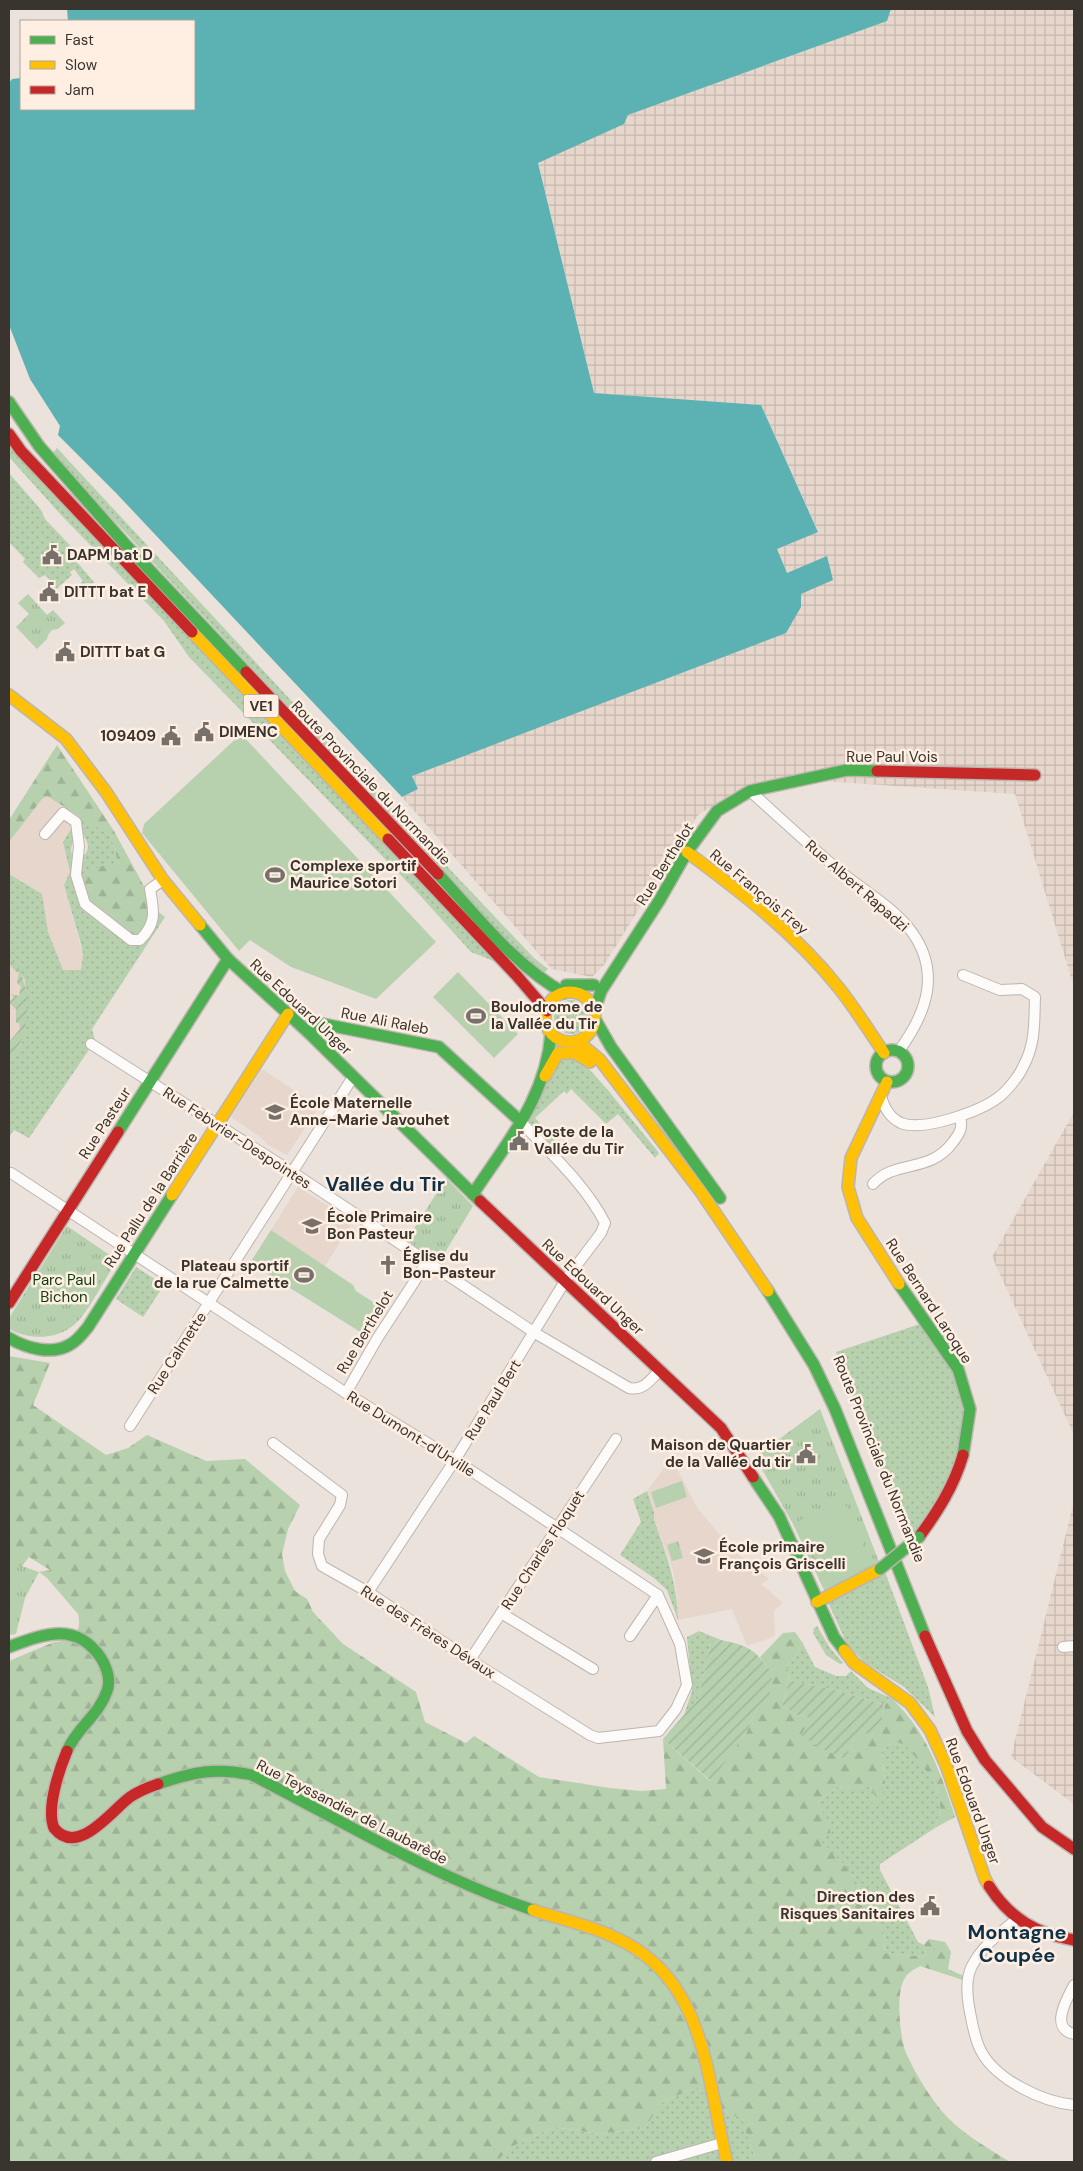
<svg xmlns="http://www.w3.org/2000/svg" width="1083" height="2171" viewBox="0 0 1083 2171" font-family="'DM Sans',sans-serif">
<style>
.built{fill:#e6d6cb}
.industrial{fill:url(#industrial-grid)}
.grass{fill:url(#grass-dots)}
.forest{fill:url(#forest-firs)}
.park{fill:url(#park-tufts)}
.garden{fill:url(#garden-furrows)}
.pitch{fill:#b7d0ae}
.water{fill:#5cb2b2}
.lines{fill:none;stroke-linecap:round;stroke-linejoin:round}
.street-casing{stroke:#bcb5b0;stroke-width:12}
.fast-casing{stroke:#bcb5b0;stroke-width:14}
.slow-casing{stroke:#bcb5b0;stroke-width:14}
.jam-casing{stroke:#bcb5b0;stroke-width:14}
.street{stroke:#fcfbfa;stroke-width:10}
.fast{stroke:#4caf50;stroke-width:11}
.slow{stroke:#ffc107;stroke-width:11}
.jam{stroke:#c62828;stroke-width:11}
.fast-bridge-casing{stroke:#bcb5b0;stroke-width:14;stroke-linecap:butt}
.fast-bridge{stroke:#4caf50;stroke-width:11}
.labels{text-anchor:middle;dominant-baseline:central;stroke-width:5;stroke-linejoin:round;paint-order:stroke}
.shield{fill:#feefe2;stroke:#756c65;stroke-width:1}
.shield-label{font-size:14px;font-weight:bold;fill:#3a342f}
.poi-label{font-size:15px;font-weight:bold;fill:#3a342f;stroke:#feefe2;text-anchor:start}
.street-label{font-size:15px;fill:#3a342f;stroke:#feefe2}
.park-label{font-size:15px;fill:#0a3d0b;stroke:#feefe2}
.district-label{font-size:20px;font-weight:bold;fill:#0f3049;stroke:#feefe2}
</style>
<defs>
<pattern id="industrial-grid" width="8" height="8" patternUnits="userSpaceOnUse" patternTransform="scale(1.25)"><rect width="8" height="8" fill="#e6d6cb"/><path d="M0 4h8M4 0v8" fill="none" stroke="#c6b8af"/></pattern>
<pattern id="grass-dots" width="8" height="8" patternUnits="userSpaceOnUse" patternTransform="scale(1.25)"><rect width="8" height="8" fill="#b7d0ae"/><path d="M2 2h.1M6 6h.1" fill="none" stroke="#9eb396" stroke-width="1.8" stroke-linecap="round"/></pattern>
<pattern id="forest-firs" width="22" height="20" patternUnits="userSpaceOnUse" patternTransform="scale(1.25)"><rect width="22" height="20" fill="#b7d0ae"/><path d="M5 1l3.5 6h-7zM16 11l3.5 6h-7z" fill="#9eb396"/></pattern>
<pattern id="park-tufts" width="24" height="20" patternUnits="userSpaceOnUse" patternTransform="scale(1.25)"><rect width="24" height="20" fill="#b7d0ae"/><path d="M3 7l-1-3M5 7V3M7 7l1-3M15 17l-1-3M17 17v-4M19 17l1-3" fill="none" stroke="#9eb396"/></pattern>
<pattern id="garden-furrows" width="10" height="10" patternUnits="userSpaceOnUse" patternTransform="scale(1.25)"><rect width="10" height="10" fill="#b7d0ae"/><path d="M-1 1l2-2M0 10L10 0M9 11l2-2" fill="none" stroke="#9eb396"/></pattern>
</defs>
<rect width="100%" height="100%" fill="#ebe2db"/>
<g class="built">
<polygon points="47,796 80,816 63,842 70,872 64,885 83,955 82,970 84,1003 9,891 9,842 42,799"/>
<polygon points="9,954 25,980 26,1018 9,1066"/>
<polygon points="262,1069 319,1107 287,1155 267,1144 259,1136 231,1117"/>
<polygon points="298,1187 353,1222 325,1266 271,1230"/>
<polygon points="664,1468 677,1469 698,1509 733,1550 769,1579 761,1584 783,1603 774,1611 775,1636 747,1646 732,1609 678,1620 677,1596 673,1570 654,1519 654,1512 647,1491"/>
</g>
<g class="industrial">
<polygon points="891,9 1074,9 1074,987 1015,794 777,778 741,788 698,815 604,965 592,977 552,969 402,797 418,789 412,776 787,573 776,549 818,531 761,405 594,393 538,162 623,124 628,115 887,21"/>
<polygon points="1074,1112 1074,1435 992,1257"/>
<polygon points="1074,1501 1074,1804 1011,1757"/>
</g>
<g class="grass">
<polygon points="9,444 496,962 471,952 416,891 189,657 164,621 62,516 9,457"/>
<polygon points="57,448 350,764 534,958 548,969 543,974 517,952 52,454"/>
<polygon points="9,473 41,510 45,519 80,556 76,561 94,582 77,597 72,592 83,581 74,569 70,572 72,575 54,591 47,583 50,580 45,575 39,578 23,562 25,559 9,542"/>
<path d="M80,816L111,836L118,862L119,925L137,933L150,905L165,917L92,1029L95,1041L29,1138L14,1130L9,1137V1066L21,1044L26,1018L25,980L9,954V874L42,894L48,932L63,970H81L83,955L81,944L64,885L70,872L63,842L73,826L75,832L71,849L73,863C107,845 71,834 80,816Z"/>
<circle cx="571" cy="1017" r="17"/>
<polygon points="562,1056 581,1060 607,1089 659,1153 655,1158 618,1114 606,1124 571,1089 567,1094 564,1091 535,1118 569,1156 561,1156 527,1120 552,1071"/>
<polygon points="136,1267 164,1285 143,1317 116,1299"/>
<polygon points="920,1324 956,1376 964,1415 956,1461 947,1486 923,1526 907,1538 836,1352"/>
<path d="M647,1491L654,1512V1519C666,1555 677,1580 678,1620L667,1590L654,1578L620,1555L641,1522L633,1499Z"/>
<polygon points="885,1572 928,1687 935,1717 904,1687 864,1662 847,1644 827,1600"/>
<polygon points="817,1626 830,1648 843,1663 840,1664 826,1655 813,1633 814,1631 813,1629"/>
<polygon points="699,1631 721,1640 711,1643 698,1699 683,1718 692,1691 687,1637"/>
<polygon points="802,1642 815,1667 836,1676 846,1676 851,1671 868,1688 891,1698 885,1705 839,1691 789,1680 787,1666 798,1653"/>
<polygon points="896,1742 906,1744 934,1781 941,1810 935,1828 880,1864 880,1870 918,1942 924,1945 927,1957 885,1953 883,1930 850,1871 819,1840 830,1833 818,1802 837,1787 851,1789 870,1785 875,1796 871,1800 874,1805 885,1783 882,1752 888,1745"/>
<polygon points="697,2087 724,2111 742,2118 756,2162 497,2162 509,2148 554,2127 599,2134 645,2128 662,2102"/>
</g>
<g class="forest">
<polygon points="57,745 114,831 145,888 150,905 147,925 137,934 119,925 89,899 83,886 91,869 118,862 111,836 47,796 42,799 9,842 9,820"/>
<path d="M9,1356L50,1363L33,1405L106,1455L128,1448L147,1435L206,1461L245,1459L300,1505L288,1529L282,1554L285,1571L295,1591L307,1599L313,1612L343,1644L416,1692L425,1722L466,1743L474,1736L539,1777L610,1788L641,1791L666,1789L663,1739L710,1781L746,1733L758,1707L764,1705L772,1674L760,1657L783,1633L795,1632L802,1642L798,1653L787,1666L789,1680L782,1706L797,1715L810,1718L833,1753L845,1759L855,1737L882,1719L885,1705L891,1698C926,1730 941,1773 955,1817L935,1828L941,1810L934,1781L906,1745L896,1742L888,1745L882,1752L885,1783L881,1802L874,1805L871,1800L875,1796L870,1785L857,1794L851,1789L837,1787L818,1802L830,1829V1833L820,1840L850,1871L883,1930L885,1953L927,1957L924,1945L929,1939L945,1942L951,1952L948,1969L966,1977L963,1980L920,1966C915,1969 907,1973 905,1978C895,1992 900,2038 906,2053C916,2075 931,2100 948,2118C965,2135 989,2149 1010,2162H756L742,2119L724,2111L697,2087L662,2102L645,2128L599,2134L554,2127L509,2148L497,2162H9V1661L54,1642L72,1640C78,1632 81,1624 78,1614L47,1578L39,1572L50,1570L29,1557L22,1566L9,1567Z"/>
</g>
<g class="park">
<polygon points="28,594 47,615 53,610 65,623 58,629 52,630 48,635 47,639 37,649 16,627 29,614 18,603"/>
<polygon points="446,1178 473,1206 438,1264 407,1240"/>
<path d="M67,1226L117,1260C107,1275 87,1315 74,1325C56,1340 29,1340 9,1329V1318Z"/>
<polygon points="820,1409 879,1562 825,1592 793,1524 755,1457"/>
<polygon points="678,1541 683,1558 672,1561 667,1545"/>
<polygon points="9,1565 22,1566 39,1572 25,1598 16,1634 9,1635"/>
</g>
<g class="garden">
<path d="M9,954C30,976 31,1018 20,1045C17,1052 13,1059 9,1066V1042L20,1029L19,1023H16V1009L9,1003L14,997L11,994L19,996L21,986L17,983L19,973C11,969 9,963 9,954Z"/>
<path d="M721,1640C750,1646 754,1649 772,1673L768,1705L758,1707L746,1733L711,1781L663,1739L698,1699L711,1643Z"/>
<polygon points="789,1680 839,1691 885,1705 882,1719 874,1731 855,1737 845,1759 818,1747 801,1735 810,1718 797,1715 782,1706"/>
</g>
<g class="pitch">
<polygon points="241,734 436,942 376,999 291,967 250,940 239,951 142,833 144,824"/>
<polygon points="458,972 518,1034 494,1058 433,997"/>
<polygon points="271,1230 353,1285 356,1291 379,1306 362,1333 250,1263"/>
<polygon points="682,1481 687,1497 656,1508 651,1492"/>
<polygon points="844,1501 873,1569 829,1588 800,1520"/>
</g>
<polygon class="water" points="67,9 891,9 887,21 628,115 624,124 538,163 594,393 761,405 818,532 777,549 787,573 827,556 833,580 801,594 801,607 786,633 412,776 418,789 402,797 117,494 58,435 60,426 30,379 9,325 9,83 12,79 21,78 21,109 194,109 194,21 68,21"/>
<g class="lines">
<defs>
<g id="street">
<path d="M750,791C780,818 810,846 841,872C862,889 892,907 908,927C943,970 927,1013 898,1052"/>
<path d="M45,834L63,813L76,822L79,846L76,875L85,904L131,940H140C157,923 154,911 150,889L163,880"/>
<path d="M91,1044L292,1172L535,1333L629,1388C644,1391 650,1380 660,1370"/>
<path d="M881,1096C884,1107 890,1118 901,1123C923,1132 981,1111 999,1097C1007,1091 1019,1076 1023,1067C1036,1043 1034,1022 1035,997L1022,989L1000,990L963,975"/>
<polyline points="11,1173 346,1393 455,1460 658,1595 680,1644 687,1685 676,1709 659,1731 598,1738 590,1735 470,1660 368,1592 322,1566 318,1554 319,1539 340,1505 342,1495 273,1443"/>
<path d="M873,1184C895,1159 930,1174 953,1142C960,1133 963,1128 960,1117"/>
<polyline points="346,1393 377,1339 427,1262"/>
<polyline points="130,1426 353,1077"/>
<path d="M368,1592L455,1460L567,1278L601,1233L605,1223C585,1184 550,1153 520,1121"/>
<polyline points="501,1613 593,1669"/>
<polyline points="630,1636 658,1595"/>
<polyline points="1063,1647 1074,1646"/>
<polyline points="470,1660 616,1439"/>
<path d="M1017,1919C1000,1933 982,1946 972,1966C966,1977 967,1995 969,2007C972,2022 974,2038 981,2051C996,2080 1043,2102 1074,2105"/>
<path d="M1074,1985C1067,1999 1049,2028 1074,2034"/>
<polyline points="656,2162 722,2143"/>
</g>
<g id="fast">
<polyline points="9,402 39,446 125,544 246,672"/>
<path d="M438,874C476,915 515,966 564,993"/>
<polyline points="200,925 228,959 309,1033 480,1201"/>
<polyline points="566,985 594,985"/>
<polyline points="594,1012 601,991 659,901 687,852 717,811 750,791 847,770 877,771"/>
<polyline points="595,1019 611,1047 720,1198"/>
<polyline points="309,1033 323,1024 439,1047 520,1121"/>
<circle cx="892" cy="1066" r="16"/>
<polyline points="118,1132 228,959"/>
<path d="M473,1194C507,1142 547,1097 551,1032"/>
<polyline points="899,1284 958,1369 970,1409 963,1455"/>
<polyline points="768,1291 814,1365 835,1409 925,1636"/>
<path d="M9,1338C26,1348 52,1356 71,1344C78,1340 83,1333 88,1327L172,1195"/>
<polyline points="753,1477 779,1516 834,1637 844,1650"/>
<path d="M9,1647C44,1634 76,1621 101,1658C107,1668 111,1680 107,1691C99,1715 76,1729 67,1751"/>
<path d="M158,1784C193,1772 216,1767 252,1775C344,1822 434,1877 533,1910"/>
</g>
<g id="slow">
<polyline points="192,632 388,839"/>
<polyline points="9,695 66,739 106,792 163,880 200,925"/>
<path d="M687,852C741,892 796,934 838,987C855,1008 869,1031 884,1053"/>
<circle cx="570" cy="1017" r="25"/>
<polyline points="577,1041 600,1060 701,1192 768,1291"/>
<polyline points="545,1076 558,1053 575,1053 590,1062"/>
<polyline points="887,1082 851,1158 848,1187 857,1218 899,1284"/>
<polyline points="172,1195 288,1014"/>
<polyline points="817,1602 880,1569"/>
<polyline points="844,1650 854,1663 910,1703 930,1730 946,1765 985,1879 989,1886"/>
<path d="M533,1910C564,1920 597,1927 626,1943C707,1986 707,2083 727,2162"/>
</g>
<g id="jam">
<polyline points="9,434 21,451 192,632"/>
<polyline points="246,672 438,874"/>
<polyline points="877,771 1035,775"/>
<polyline points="388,839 517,976 547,1011"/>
<polyline points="480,1201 721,1428 753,1477"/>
<polyline points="9,1303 118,1132"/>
<path d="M919,1537C938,1511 954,1486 963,1455"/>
<polyline points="925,1636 967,1731 985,1760 1042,1827 1074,1849"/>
<path d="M67,1751C59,1770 46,1809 54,1828C78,1858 113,1809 130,1797C139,1791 149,1787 158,1784"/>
<path d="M989,1886C1010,1919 1037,1934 1074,1940"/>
</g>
</defs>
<use href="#street" class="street-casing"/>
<use href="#fast" class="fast-casing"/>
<use href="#slow" class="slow-casing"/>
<use href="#jam" class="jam-casing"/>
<use href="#street" class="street"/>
<use href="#fast" class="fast"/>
<use href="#slow" class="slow"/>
<use href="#jam" class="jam"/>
<defs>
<polyline id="fast-bridge" points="880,1569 919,1537"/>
</defs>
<use href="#fast-bridge" class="fast-bridge-casing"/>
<use href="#fast-bridge" class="fast-bridge"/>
</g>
<defs>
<symbol id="civic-bare" viewBox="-9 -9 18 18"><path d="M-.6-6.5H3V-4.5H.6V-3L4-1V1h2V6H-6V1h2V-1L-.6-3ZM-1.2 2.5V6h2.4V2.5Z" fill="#78716b" stroke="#feefe2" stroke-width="2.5" paint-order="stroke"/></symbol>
<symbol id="stadium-bare" viewBox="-9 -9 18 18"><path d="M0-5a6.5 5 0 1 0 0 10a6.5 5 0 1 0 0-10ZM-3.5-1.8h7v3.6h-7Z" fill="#78716b" stroke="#feefe2" stroke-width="2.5" paint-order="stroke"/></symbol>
<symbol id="school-bare" viewBox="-9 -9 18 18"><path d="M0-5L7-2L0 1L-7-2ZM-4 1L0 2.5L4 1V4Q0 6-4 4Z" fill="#78716b" stroke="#feefe2" stroke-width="2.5" paint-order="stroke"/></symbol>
<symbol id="church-bare" viewBox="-9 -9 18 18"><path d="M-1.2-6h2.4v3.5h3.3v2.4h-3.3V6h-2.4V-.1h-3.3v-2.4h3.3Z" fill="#78716b" stroke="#feefe2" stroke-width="2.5" paint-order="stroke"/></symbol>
</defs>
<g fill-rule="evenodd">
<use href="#civic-bare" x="38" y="541" width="28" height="28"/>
<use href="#civic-bare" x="35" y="578" width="28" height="28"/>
<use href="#civic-bare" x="51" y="638" width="28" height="28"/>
<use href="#civic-bare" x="190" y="718" width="28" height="28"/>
<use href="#civic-bare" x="157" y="722" width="28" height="28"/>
<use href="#stadium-bare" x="261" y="861" width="28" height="28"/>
<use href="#stadium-bare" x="462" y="1002" width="28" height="28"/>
<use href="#school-bare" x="261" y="1098" width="28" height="28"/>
<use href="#civic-bare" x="505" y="1127" width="28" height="28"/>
<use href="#school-bare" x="298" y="1212" width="28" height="28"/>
<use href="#church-bare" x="374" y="1251" width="28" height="28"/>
<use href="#stadium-bare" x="290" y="1261" width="28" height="28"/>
<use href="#civic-bare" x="792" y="1440" width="28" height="28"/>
<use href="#school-bare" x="690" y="1542" width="28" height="28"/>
<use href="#civic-bare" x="916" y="1892" width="28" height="28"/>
</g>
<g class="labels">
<rect class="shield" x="243.5" y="694.5" width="35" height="23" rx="4"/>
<g class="shield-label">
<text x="261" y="706">VE1</text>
</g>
<g class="poi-label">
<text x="67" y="555">DAPM bat D</text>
<text x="64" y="592">DITTT bat E</text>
<text x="80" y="652">DITTT bat G</text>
<text x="219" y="732">DIMENC</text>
<text x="156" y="736" text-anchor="end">109409</text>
<text x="290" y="866">Complexe sportif<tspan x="290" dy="17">Maurice Sotori</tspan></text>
<text x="491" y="1007">Boulodrome de<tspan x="491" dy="17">la Vallée du Tir</tspan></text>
<text x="290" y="1103">École Maternelle<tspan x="290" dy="17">Anne-Marie Javouhet</tspan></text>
<text x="534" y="1132">Poste de la<tspan x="534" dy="17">Vallée du Tir</tspan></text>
<text x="327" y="1217">École Primaire<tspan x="327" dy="17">Bon Pasteur</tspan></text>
<text x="403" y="1256">Église du<tspan x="403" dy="17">Bon-Pasteur</tspan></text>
<text x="289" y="1266" text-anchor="end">Plateau sportif<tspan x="289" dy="17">de la rue Calmette</tspan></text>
<text x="791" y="1445" text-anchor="end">Maison de Quartier<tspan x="791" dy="17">de la Vallée du tir</tspan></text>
<text x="719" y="1547">École primaire<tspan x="719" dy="17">François Griscelli</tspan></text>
<text x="915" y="1897" text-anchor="end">Direction des<tspan x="915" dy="17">Risques Sanitaires</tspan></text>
</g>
<g class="street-label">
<text x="892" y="757">Rue Paul Vois</text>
<text transform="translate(371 783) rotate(46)">Route Provinciale du Normandie</text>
<text transform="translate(665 864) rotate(-58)">Rue Berthelot</text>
<text transform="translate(857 886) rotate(41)">Rue Albert Rapadzi</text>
<text transform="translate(759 892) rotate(40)">Rue François Frey</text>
<text transform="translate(301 1007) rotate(43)">Rue Edouard Unger</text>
<text transform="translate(385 1021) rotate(11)">Rue Ali Raleb</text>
<text transform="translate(105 1123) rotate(-57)">Rue Pasteur</text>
<text transform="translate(237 1138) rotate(33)">Rue Febvrier-Despointes</text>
<text transform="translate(151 1200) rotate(-57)">Rue Pallu de la Barrière</text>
<text transform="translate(593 1287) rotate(43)">Rue Edouard Unger</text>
<text transform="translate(929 1301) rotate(57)">Rue Bernard Laroque</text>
<text transform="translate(365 1332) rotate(-59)">Rue Berthelot</text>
<text transform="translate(177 1353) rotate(-57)">Rue Calmette</text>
<text transform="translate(493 1400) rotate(-58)">Rue Paul Bert</text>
<text transform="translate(411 1434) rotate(32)">Rue Dumont-d'Urville</text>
<text transform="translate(879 1459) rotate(68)">Route Provinciale du Normandie</text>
<text transform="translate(543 1550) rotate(-57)">Rue Charles Floquet</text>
<text transform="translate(428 1632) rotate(33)">Rue des Frères Dévaux</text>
<text transform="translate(973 1801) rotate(70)">Rue Edouard Unger</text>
<text transform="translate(352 1812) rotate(27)">Rue Teyssandier de Laubarède</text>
</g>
<g class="park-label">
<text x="64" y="1280">Parc Paul<tspan x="64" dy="17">Bichon</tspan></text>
</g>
<g class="district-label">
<text x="385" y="1184">Vallée du Tir</text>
<text x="1017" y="1932">Montagne<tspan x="1017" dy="23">Coupée</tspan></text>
</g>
</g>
<rect width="1083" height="2171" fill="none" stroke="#3a342f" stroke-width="20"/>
<rect x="20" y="20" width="175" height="90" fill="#feefe2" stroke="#b0a49a"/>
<rect x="30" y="36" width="25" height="8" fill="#4caf50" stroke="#b0a49a"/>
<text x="65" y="45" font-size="15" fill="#3a342f">Fast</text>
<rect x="30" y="61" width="25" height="8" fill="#ffc107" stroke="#b0a49a"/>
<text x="65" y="70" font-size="15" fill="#3a342f">Slow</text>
<rect x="30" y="86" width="25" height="8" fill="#c62828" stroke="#b0a49a"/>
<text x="65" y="95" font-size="15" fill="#3a342f">Jam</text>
</svg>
